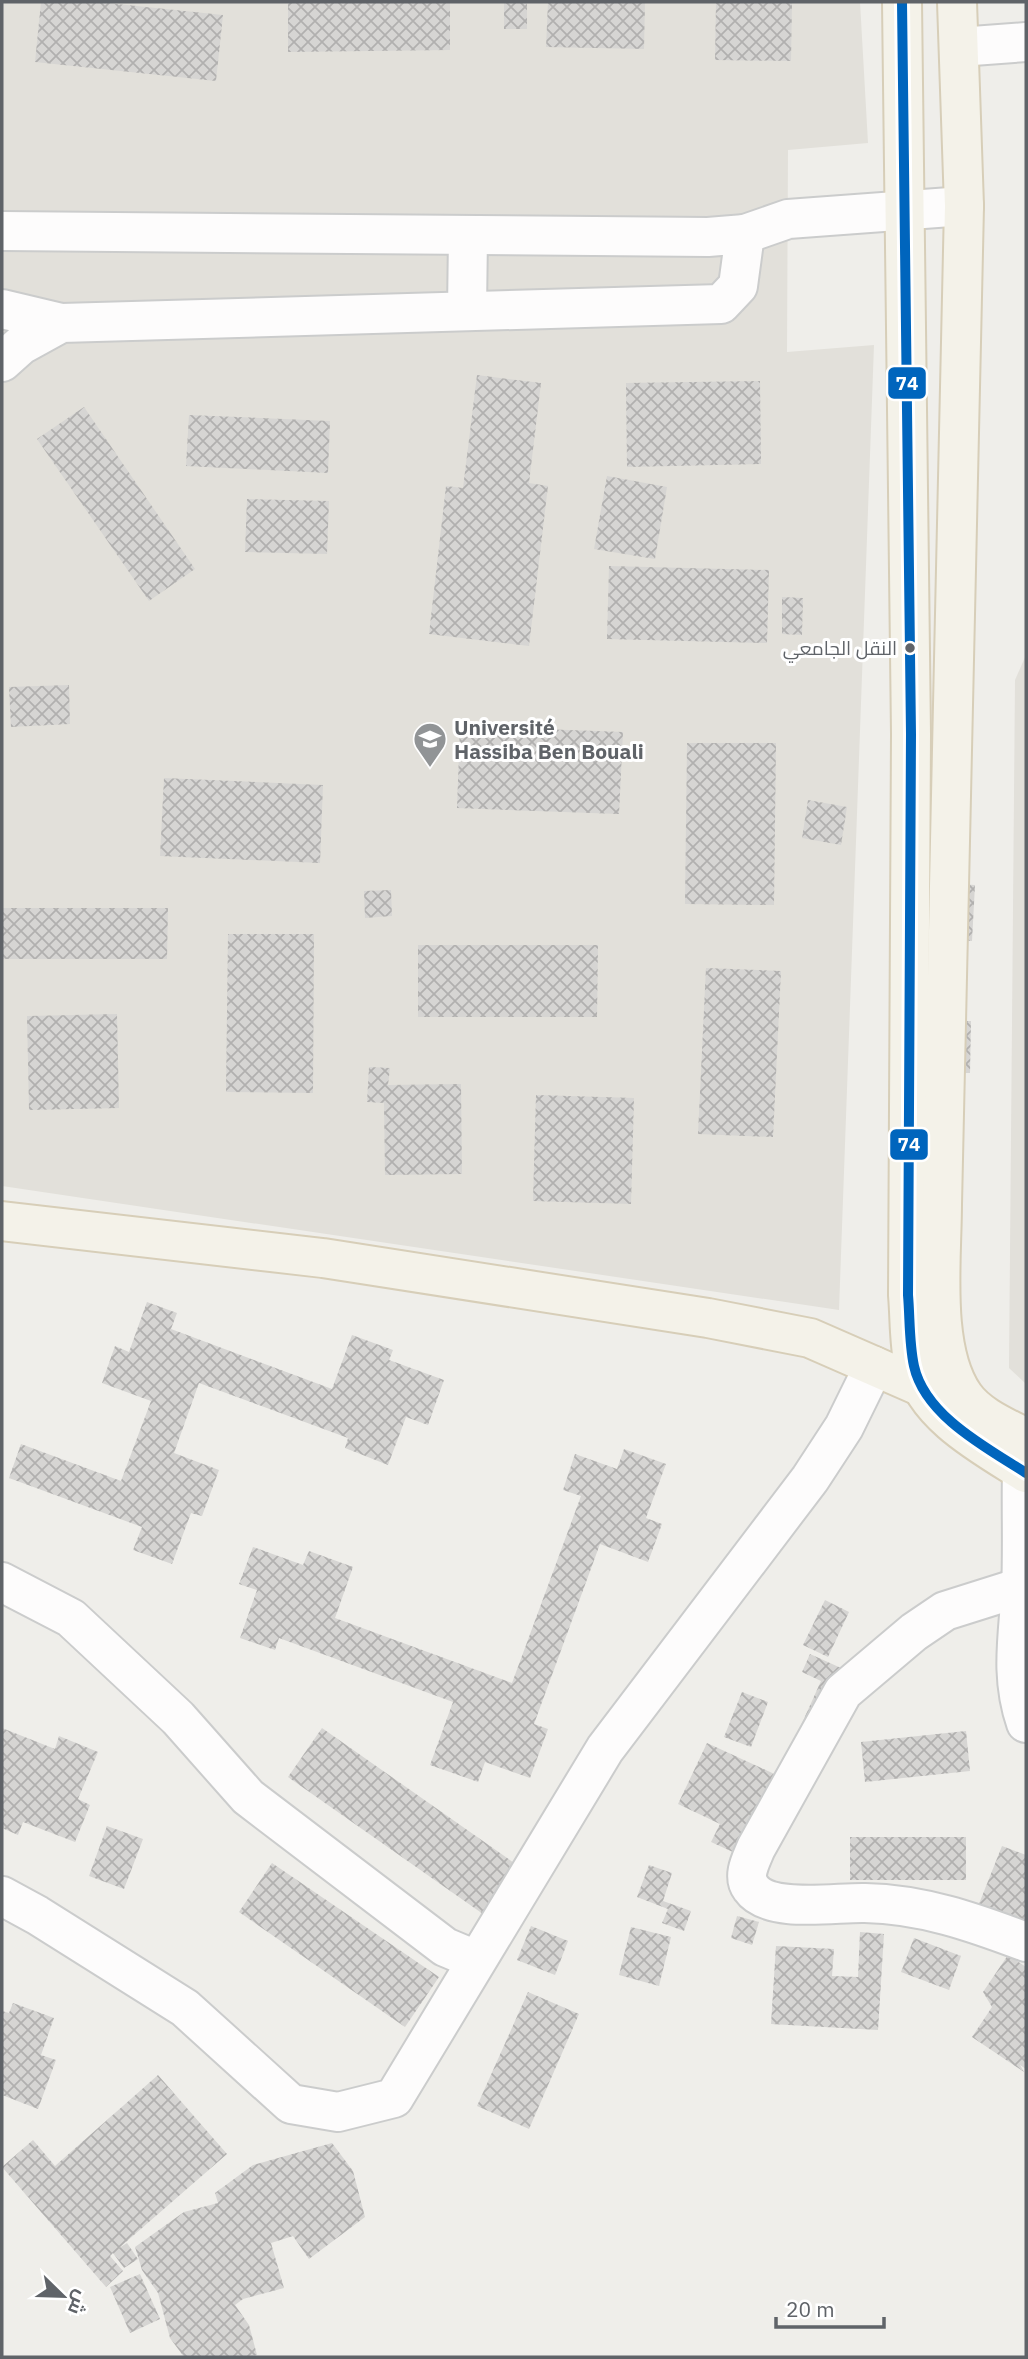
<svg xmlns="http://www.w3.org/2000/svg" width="1028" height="2359" viewBox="0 0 1028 2359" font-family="'IBM Plex Sans',Cairo,sans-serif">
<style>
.education{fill:#e2e0da}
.building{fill:url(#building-cross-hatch)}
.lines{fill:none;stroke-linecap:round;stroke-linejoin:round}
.minor-casing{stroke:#cbcccc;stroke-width:42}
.major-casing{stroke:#d7ceb8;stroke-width:42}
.minor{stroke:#fdfcfc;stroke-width:38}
.major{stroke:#f4f2e9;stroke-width:38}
.bus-1-casing{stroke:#fff;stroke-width:16}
.bus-1{stroke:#0065bd;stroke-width:10}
.bus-dot{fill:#5f6368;stroke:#fff;stroke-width:2.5}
.labels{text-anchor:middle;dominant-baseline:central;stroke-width:6;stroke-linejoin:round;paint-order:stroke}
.bus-label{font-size:19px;fill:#5f6368;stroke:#fff;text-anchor:end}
.poi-label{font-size:21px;font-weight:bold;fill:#5f6368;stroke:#fff;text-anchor:start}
.line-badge{stroke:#fff;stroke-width:2.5}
.badge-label{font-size:19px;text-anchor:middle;font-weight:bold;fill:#fff}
</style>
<defs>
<pattern id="building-cross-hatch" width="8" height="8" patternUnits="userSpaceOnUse" patternTransform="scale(1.75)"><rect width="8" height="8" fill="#d6d5d3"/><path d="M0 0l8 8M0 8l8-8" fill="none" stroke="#b1b0af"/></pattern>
</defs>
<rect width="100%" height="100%" fill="#efeeea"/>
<g class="education">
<polygon points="2,2 860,2 868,143 788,150 787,352 874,345 839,1310 2,1186"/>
<polygon points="1026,655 1026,1384 1009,1368 1015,680"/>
</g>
<g class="building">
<polygon points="41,2 98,2 223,15 216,81 35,62"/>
<polygon points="288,2 450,2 450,50 288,52"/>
<rect x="504" y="2" width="23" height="27"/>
<polygon points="548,2 645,2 644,49 546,47"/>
<polygon points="716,2 792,2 791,61 715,60"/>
<polygon points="477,375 541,383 529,483 548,486 529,646 429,634 446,486 463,488"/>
<polygon points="760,381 761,464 627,467 626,383"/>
<polygon points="84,407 195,569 149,601 37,439"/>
<polygon points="189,415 330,421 328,473 186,466"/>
<polygon points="607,476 667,487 655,559 594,549"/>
<polygon points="247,499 329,501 327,554 245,552"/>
<polygon points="609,566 769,570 767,643 607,639"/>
<polygon points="782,597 803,598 802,635 782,634"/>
<polygon points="69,685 70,724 11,727 9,687"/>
<polygon points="460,726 623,732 619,814 457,808"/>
<polygon points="687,743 776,743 774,905 685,904"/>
<polygon points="164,778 323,785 320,863 160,856"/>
<polygon points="808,800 847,807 841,845 802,838"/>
<polygon points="959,884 975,885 972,941 955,940"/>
<polygon points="391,890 392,916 365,918 364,891"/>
<polygon points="2,908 168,908 167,959 2,959"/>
<polygon points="228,934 314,934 313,1093 226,1092"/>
<polygon points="418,945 598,945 597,1017 418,1017"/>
<polygon points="706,968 781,971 773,1137 698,1134"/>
<polygon points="117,1014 119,1108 29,1110 27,1016"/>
<polygon points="954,1021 971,1021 970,1073 954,1073"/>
<polygon points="369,1067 390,1068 388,1085 461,1084 462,1174 385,1175 384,1103 367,1102"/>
<polygon points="536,1095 634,1098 631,1204 533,1201"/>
<polygon points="147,1302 177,1313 171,1329 332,1389 352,1335 393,1350 389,1360 444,1380 428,1425 406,1417 388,1465 345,1448 348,1438 199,1383 174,1453 219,1470 202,1516 191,1513 172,1564 133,1550 142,1527 9,1478 21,1444 121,1481 151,1401 102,1383 115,1346 129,1352"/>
<polygon points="624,1449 666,1464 646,1518 662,1524 648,1562 600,1544 534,1724 548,1729 530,1778 485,1762 478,1782 430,1765 453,1702 279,1638 275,1650 240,1638 257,1590 239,1584 253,1547 303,1565 309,1551 353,1567 335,1618 512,1683 581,1496 563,1490 575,1454 617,1469"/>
<polygon points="825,1600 849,1612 828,1657 803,1645"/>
<polygon points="810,1654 841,1668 801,1758 789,1752 821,1681 802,1672"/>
<polygon points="742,1692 768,1702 751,1747 724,1737"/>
<polygon points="2,1728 55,1749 59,1736 98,1752 78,1799 90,1805 75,1842 23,1822 18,1835 2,1828"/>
<polygon points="322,1728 517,1865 483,1914 288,1777"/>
<polygon points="966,1731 970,1771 865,1782 861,1742"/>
<polygon points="707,1743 783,1778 746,1858 711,1842 720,1824 678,1804"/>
<polygon points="107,1826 143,1839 124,1889 89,1876"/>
<rect x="850" y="1837" width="116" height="43"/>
<polygon points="1002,1846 1026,1855 1026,1941 973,1919"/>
<polygon points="272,1863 439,1977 405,2027 239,1912"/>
<polygon points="649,1865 672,1873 663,1901 691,1911 684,1931 662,1923 668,1909 637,1897"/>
<polygon points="737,1916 759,1922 752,1945 731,1938"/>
<polygon points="531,1926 568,1941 555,1975 517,1960"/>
<polygon points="631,1927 671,1937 659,1986 619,1975"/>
<polygon points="860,1932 884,1934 878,2030 771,2024 776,1946 834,1949 832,1976 858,1977"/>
<polygon points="914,1938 961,1956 949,1990 901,1972"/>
<polygon points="1008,1955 1026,1967 1026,2069 1020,2065 1024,2072 972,2037 992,2007 983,1992"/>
<polygon points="528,1992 579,2014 529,2129 477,2106"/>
<polygon points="13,2003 54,2018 41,2055 56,2060 38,2109 2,2095 2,2011 9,2013"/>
<polygon points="158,2075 227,2154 119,2248 127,2243 138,2259 124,2268 113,2253 110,2256 123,2271 106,2287 2,2167 33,2140 55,2166"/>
<polygon points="332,2143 353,2171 365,2217 309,2259 293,2236 271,2243 284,2288 243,2299 235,2305 249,2325 257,2355 248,2357 184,2357 170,2338 158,2293 142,2270 135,2247 184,2212 218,2203 215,2193 253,2165"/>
<polygon points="140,2274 160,2319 130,2333 110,2287"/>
</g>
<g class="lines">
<defs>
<g id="minor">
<polyline points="959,47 1026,42"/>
<polyline points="2,231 708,237 745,234 738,286 721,304 61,323 21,345 2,362"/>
<polyline points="745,234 788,219 964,206"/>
<polyline points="2,309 61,323"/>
<polyline points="467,311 468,235"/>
<path d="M1026,1455L1022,1471C1021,1510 1023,1550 1021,1590C1018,1637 1010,1677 1026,1723"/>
<polyline points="2,1582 71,1618 178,1718 248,1797 445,1947 476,1960"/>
<path d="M1026,1589L1021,1587L945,1611L914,1632L843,1692L756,1848C751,1860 742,1876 751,1888C769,1914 836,1902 865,1903C922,1904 973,1922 1026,1942"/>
<polyline points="2,1896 37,1915 185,2008 291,2104 338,2112 394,2098 605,1749 810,1479 844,1427 874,1366"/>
</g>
<g id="major">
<path d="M902,2L911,734L908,1295C910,1318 909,1343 914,1366C925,1416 987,1448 1026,1473"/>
<path d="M957,2L964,206L942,1204C942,1259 931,1349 964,1396C978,1416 1005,1427 1026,1438"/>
<polyline points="2,1221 323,1258 708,1318 810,1338 922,1387 936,1390"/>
</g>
</defs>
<use href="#minor" class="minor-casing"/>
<use href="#major" class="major-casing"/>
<use href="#minor" class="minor"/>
<use href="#major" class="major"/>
<defs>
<path id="bus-1" d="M902,2L911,734L908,1295C910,1318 909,1343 914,1366C925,1416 987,1448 1026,1473"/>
</defs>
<use href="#bus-1" class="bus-1-casing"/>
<use href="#bus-1" class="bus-1"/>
</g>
<defs>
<symbol id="university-pin" viewBox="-11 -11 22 30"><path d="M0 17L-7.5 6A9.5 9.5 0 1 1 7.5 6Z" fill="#919496" stroke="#fff"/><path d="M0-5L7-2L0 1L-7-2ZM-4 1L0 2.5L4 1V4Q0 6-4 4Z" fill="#fff"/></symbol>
</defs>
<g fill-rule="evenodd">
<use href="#university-pin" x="411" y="720" width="38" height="52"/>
</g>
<circle class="bus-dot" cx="910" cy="648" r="6"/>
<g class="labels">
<g class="bus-label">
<text x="897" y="648">النقل الجامعي</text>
</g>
<g class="poi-label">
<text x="454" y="727">Université<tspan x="454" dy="24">Hassiba Ben Bouali</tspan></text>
</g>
</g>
<g class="line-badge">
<rect x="887" y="366" width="40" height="34" rx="7" fill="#0065bd"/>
<rect x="889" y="1128" width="40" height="33" rx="7" fill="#0065bd"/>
</g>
<g class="badge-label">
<text x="907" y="390">74</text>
<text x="909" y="1151">74</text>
</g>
<rect width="1028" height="2359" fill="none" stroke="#5f6368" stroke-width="7"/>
<g transform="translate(63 2296) rotate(113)" stroke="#ffffff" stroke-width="5" paint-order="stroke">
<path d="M0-5L12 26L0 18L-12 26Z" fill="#5f6368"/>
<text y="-10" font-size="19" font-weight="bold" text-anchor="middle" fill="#5f6368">ش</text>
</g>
<path d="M776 2317v10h108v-10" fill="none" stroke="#5f6368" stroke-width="3.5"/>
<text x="786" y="2317" font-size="21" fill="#5f6368" stroke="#ffffff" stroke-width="5" paint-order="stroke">20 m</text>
</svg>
